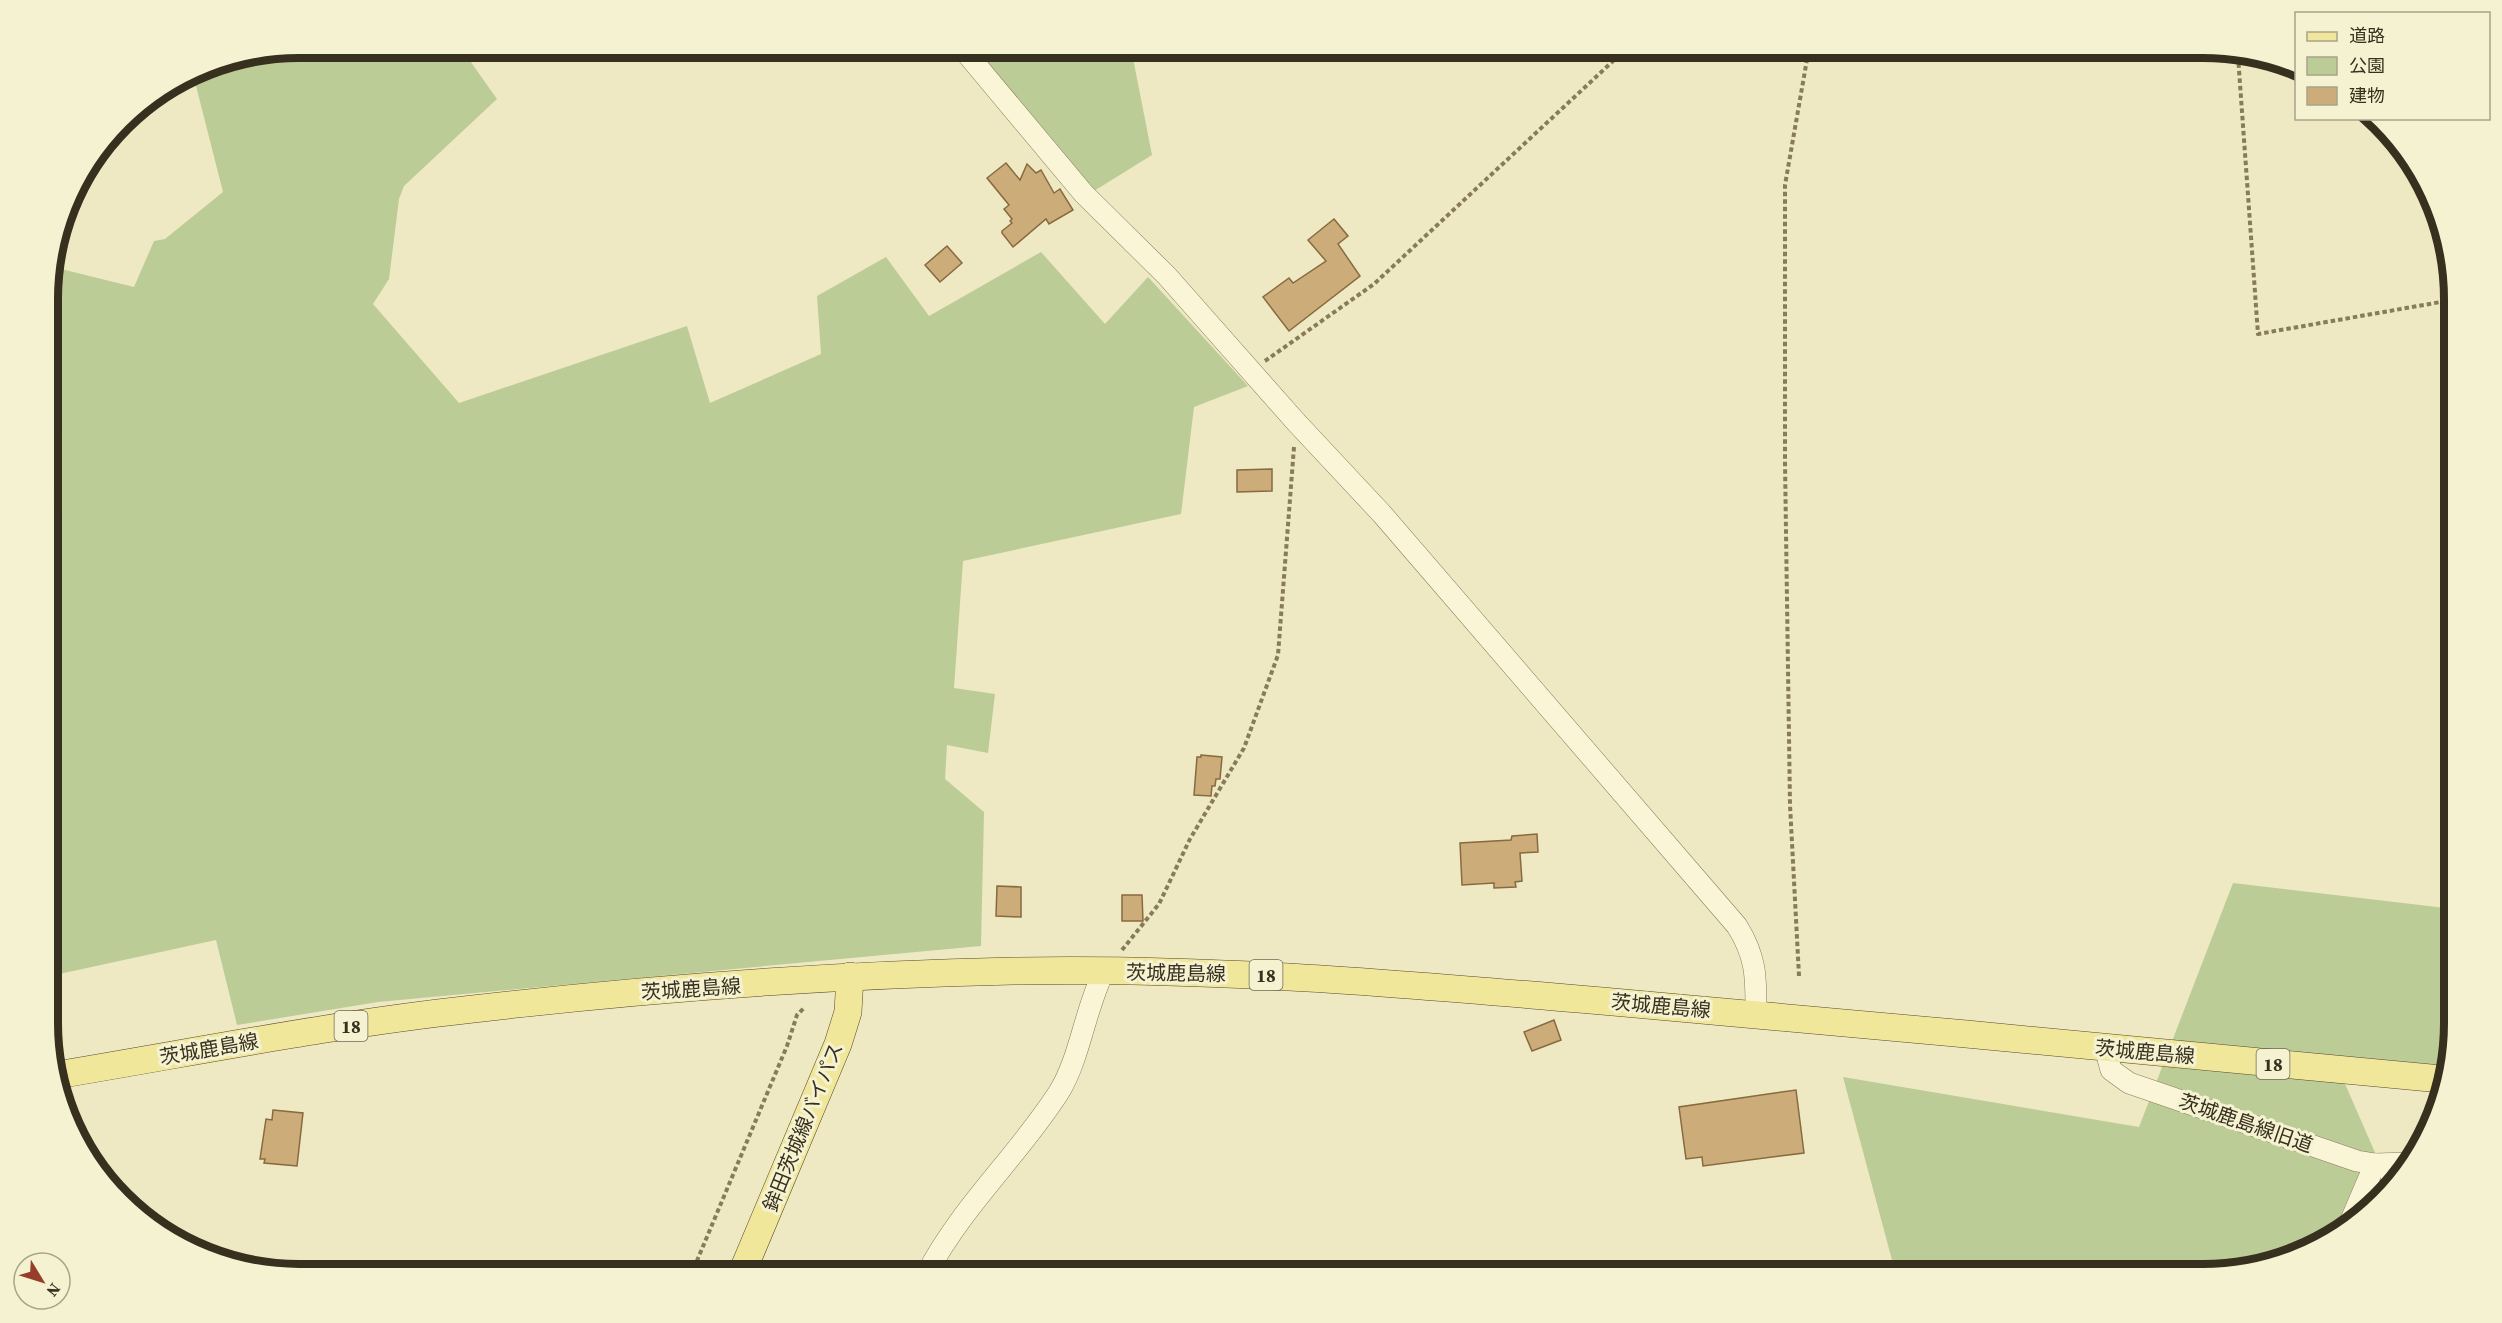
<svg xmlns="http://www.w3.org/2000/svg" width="2502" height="1323" viewBox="0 0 2502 1323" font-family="'Source Serif 4','Noto Sans JP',serif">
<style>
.green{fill:#bccc97}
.building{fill:#ccac79;stroke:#876a40;stroke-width:1.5}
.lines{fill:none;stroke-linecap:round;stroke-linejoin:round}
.minor-casing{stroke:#887b5a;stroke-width:22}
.major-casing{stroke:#56482e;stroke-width:28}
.path{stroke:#887b5a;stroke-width:4;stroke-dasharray:4.5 3;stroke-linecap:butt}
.minor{stroke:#f9f5d6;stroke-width:21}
.major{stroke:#f1e79b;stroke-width:27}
.labels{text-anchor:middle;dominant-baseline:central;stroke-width:6;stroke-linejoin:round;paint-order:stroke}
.shield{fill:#f5f2d2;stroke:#716a54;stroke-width:1.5}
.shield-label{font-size:18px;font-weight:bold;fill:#38301e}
.street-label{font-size:20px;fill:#38301e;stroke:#f5f2d2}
.rim{fill:none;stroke:#38301e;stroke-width:8}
</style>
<rect width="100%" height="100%" fill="#eee9c3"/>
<g class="green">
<polygon points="300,48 461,48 497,99 404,186 399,199 389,279 373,304 459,403 687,326 710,403 821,354 817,296 886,257 929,316 1041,252 1105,324 1148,277 1248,386 1194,407 1181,514 963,561 954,688 995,694 988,753 947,745 945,779 984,812 981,946 378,1002 237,1025 216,940 50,976 49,283 53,267 134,287 154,241 165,239 223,192 193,74 204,67"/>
<polygon points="969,48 1131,48 1152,155 1094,191"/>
<polygon points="2233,883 2454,909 2454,1024 2443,1068 2335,1061 2391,1189 2342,1233 2283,1262 2218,1274 1896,1275 1843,1077 2139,1127"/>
</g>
<g class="building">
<polygon points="1006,163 1020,180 1027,164 1036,173 1041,170 1054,193 1060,189 1073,210 1049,224 1046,219 1013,247 1002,233 1002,231 1012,223 1010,221 1012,219 1004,209 1009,205 987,178"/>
<polygon points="1334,219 1348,236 1338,244 1360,276 1289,331 1263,297 1289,278 1293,283 1326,261 1308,240"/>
<polygon points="947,246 962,263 940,282 925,265"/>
<polygon points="1272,469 1272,491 1237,492 1237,470"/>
<polygon points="1201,755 1222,757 1220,779 1216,779 1215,786 1212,786 1211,796 1194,795 1197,757 1201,757"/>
<polygon points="1537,834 1538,852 1520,853 1522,881 1515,882 1516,887 1494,888 1494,883 1462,885 1460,843 1511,840 1512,836"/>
<polygon points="997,886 1021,887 1021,917 996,916"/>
<polygon points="1122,895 1142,895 1143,921 1122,921"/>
<polygon points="1554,1020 1561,1040 1532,1051 1524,1032"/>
<polygon points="1796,1090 1804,1153 1703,1166 1702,1157 1686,1159 1679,1107"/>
<polygon points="273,1110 303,1113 297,1166 264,1163 265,1159 260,1159 266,1119 272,1120"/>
</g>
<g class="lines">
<defs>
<g id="minor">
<path d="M962,48L1084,194L1167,276L1296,422L1382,514L1737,926C1757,958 1756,979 1756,1014"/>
<polyline points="2105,1048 2111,1070 2129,1083 2357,1161 2375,1164 2409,1163"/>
<polyline points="2387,1164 2394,1185"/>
<polyline points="2348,1227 2375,1164"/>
<path d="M926,1275C961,1207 1018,1156 1059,1092C1080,1058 1085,1009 1104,971"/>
</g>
<g id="major">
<path d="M57,1075C195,1052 334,1024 473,1009C653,988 833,975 1013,971C1210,967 1406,984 1602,1001C1882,1025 2161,1053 2441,1079"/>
<polyline points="741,1275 838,1044 848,1012 850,976"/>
</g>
</defs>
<use href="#minor" class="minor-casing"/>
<use href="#major" class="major-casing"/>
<g class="path">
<polyline points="2238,56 2258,334 2452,300"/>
<polyline points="1265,361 1374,284 1627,48"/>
<polyline points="1122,950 1159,904 1190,839 1244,748 1278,655 1294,447"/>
<polyline points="1799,976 1790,805 1785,463 1785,185 1809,48"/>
<polyline points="691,1275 787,1046 797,1015 805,1007"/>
</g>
<use href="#minor" class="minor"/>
<use href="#major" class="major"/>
</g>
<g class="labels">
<g class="shield">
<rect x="1249.5" y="960" width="33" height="30" rx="4.5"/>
<rect x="334.5" y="1011" width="33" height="30" rx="4.5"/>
<rect x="2256.5" y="1049" width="33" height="30" rx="4.5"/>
</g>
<g class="shield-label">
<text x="1266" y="975">18</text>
<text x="351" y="1026">18</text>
<text x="2273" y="1064">18</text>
</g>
<g class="street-label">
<text transform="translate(1176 973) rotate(1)">茨城鹿島線</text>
<text transform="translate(691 989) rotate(-4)">茨城鹿島線</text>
<text transform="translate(1661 1006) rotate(5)">茨城鹿島線</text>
<text transform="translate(209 1049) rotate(-10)">茨城鹿島線</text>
<text transform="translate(2145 1052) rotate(5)">茨城鹿島線</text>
<text transform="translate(2246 1123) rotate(19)">茨城鹿島線旧道</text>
<text transform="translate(803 1127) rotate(-68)">鉾田茨城線バイパス</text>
</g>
</g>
<path d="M0 0H2502V1323H0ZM299 58H2203A241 241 0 0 1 2444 299V1023A241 241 0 0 1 2203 1264H299A241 241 0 0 1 58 1023V299A241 241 0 0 1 299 58Z" fill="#f5f2d2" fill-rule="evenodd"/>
<path class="rim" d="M299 58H2203A241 241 0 0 1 2444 299V1023A241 241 0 0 1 2203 1264H299A241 241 0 0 1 58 1023V299A241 241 0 0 1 299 58Z"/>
<rect x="2295" y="12" width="195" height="108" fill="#f5f2d2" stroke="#a9a48a" stroke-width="1.5"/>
<rect x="2307" y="32" width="30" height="9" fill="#f1e79b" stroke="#a9a48a" stroke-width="1.5"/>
<text x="2349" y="42" font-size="18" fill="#38301e">道路</text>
<rect x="2307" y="57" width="30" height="18" fill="#bccc97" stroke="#a9a48a" stroke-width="1.5"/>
<text x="2349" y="72" font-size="18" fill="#38301e">公園</text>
<rect x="2307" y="87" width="30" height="18" fill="#ccac79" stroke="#a9a48a" stroke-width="1.5"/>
<text x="2349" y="102" font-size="18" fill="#38301e">建物</text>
<g transform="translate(42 1281) rotate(128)"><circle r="28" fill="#f5f2d2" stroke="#a9a48a" stroke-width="1.5"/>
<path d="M0-4.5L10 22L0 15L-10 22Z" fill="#973e2a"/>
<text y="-9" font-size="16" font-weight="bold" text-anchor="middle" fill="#38301e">N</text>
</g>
</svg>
